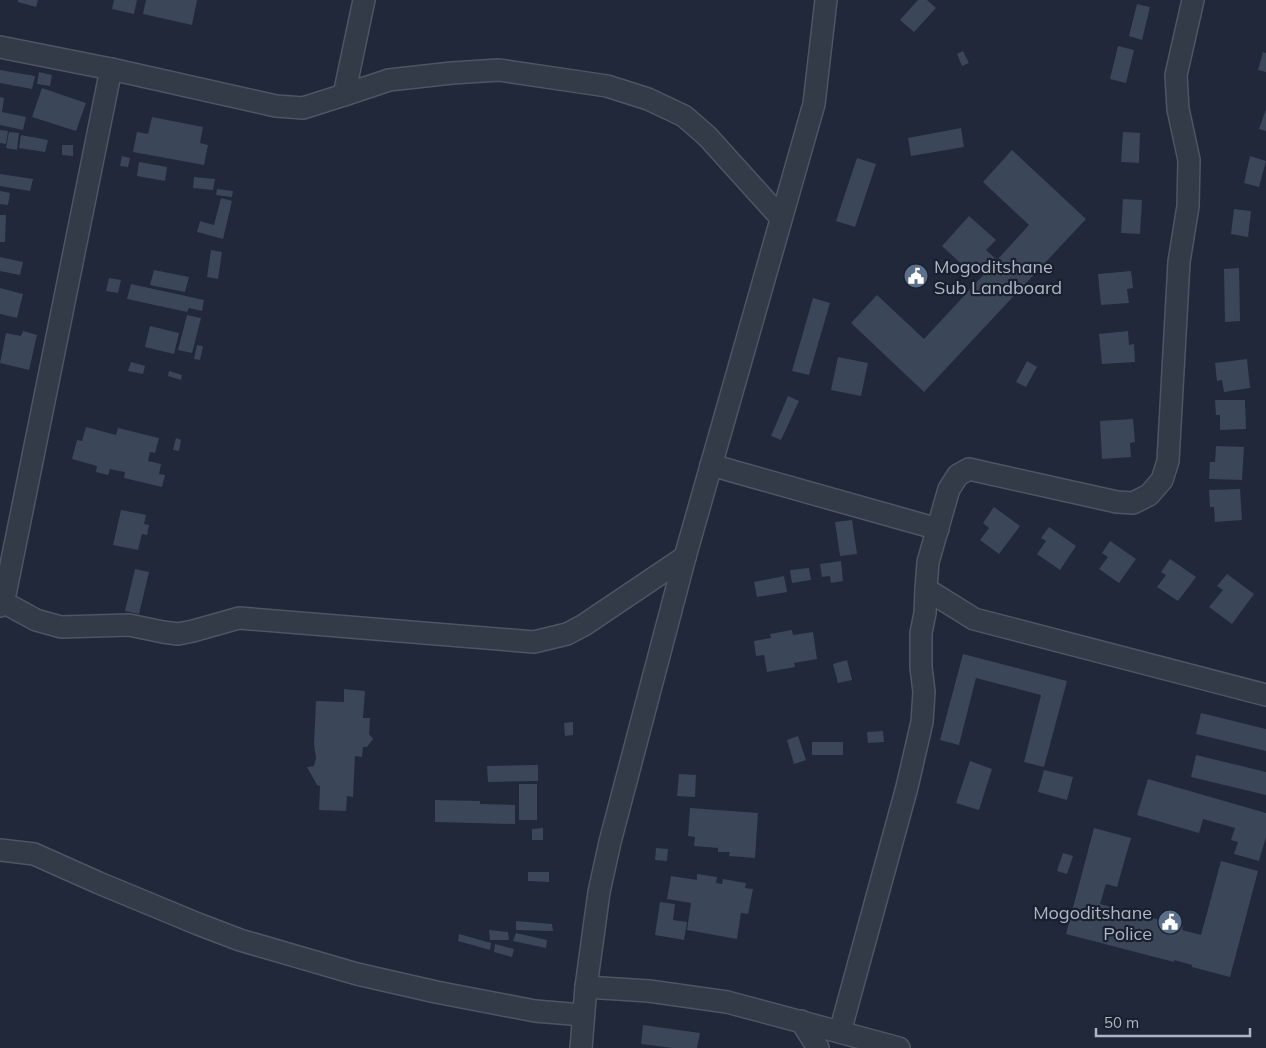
<svg xmlns="http://www.w3.org/2000/svg" width="1266" height="1048" viewBox="0 0 1266 1048" font-family="Mulish,sans-serif">
<style>
.building{fill:#3b4659}
.lines{fill:none;stroke-linecap:round;stroke-linejoin:round}
.minor-casing{stroke:#4e5564;stroke-width:24}
.minor{stroke:#333b49;stroke-width:21}
.labels{text-anchor:middle;dominant-baseline:central;stroke-width:4.5;stroke-linejoin:round;paint-order:stroke}
.poi-label{font-size:18px;fill:#aeb5c6;stroke:#19202e;text-anchor:start}
</style>
<rect width="100%" height="100%" fill="#202839"/>
<g class="building">
<polygon points="18,0 38,0 36,7 18,2"/>
<polygon points="114,0 137,0 134,14 112,9"/>
<polygon points="146,0 197,0 192,25 143,14"/>
<polygon points="918,0 927,0 936,8 914,32 900,20"/>
<polygon points="1137,4 1150,7 1142,40 1129,36"/>
<polygon points="1118,46 1134,50 1126,83 1110,79"/>
<polygon points="963,51 969,63 962,66 957,54"/>
<polygon points="1263,52 1266,53 1266,72 1258,70"/>
<polygon points="0,70 35,76 32,89 0,83"/>
<polygon points="39,72 52,75 50,86 37,84"/>
<polygon points="42,88 86,103 76,131 32,117"/>
<polygon points="0,97 4,98 2,112 26,117 23,130 0,125"/>
<polygon points="1266,109 1266,131 1259,129"/>
<polygon points="152,117 203,127 200,143 208,145 204,165 133,152 137,132 148,134"/>
<polygon points="961,128 964,147 911,156 908,138"/>
<polygon points="0,130 8,131 6,144 0,143"/>
<polygon points="9,132 19,133 17,150 6,148"/>
<polygon points="1123,132 1140,133 1139,163 1121,162"/>
<polygon points="21,135 48,140 45,152 19,148"/>
<polygon points="62,145 73,145 73,156 62,155"/>
<polygon points="1012,150 1086,219 924,392 851,323 877,295 924,339 987,271 976,261 968,270 942,246 969,216 996,240 986,250 997,260 1029,225 983,182"/>
<polygon points="122,156 130,158 128,167 120,166"/>
<polygon points="1250,156 1266,161 1259,187 1244,183"/>
<polygon points="857,158 876,164 855,227 836,221"/>
<polygon points="139,162 167,167 165,181 137,176"/>
<polygon points="0,174 33,179 30,191 0,186"/>
<polygon points="194,177 215,179 213,190 193,188"/>
<polygon points="217,189 233,191 232,197 216,195"/>
<polygon points="0,191 10,193 8,205 0,204"/>
<polygon points="221,198 232,201 223,239 197,232 200,221 214,225"/>
<polygon points="1123,199 1142,200 1140,234 1121,233"/>
<polygon points="1234,209 1251,211 1248,237 1231,234"/>
<polygon points="0,215 6,215 5,242 0,242"/>
<polygon points="211,250 222,252 218,279 207,277"/>
<polygon points="0,257 23,262 20,275 0,271"/>
<polygon points="1239,268 1240,321 1225,322 1224,269"/>
<polygon points="154,270 189,277 185,292 150,285"/>
<polygon points="1131,271 1133,288 1127,289 1129,303 1101,305 1098,274"/>
<polygon points="109,278 121,280 118,293 106,291"/>
<polygon points="131,284 204,300 202,311 189,308 187,312 127,299"/>
<polygon points="0,288 23,294 17,318 0,314"/>
<polygon points="813,298 830,303 809,375 792,371"/>
<polygon points="187,315 201,318 192,353 178,350"/>
<polygon points="150,326 179,333 174,354 145,347"/>
<polygon points="23,331 37,335 29,370 0,363 6,333 21,336"/>
<polygon points="1128,331 1129,345 1134,344 1135,362 1102,364 1099,334"/>
<polygon points="197,345 203,346 200,360 194,359"/>
<polygon points="838,357 868,363 861,396 831,390"/>
<polygon points="1247,359 1250,388 1224,392 1222,380 1217,381 1215,363"/>
<polygon points="1027,361 1037,367 1026,387 1016,382"/>
<polygon points="131,362 145,366 143,374 128,371"/>
<polygon points="169,371 182,375 181,380 168,376"/>
<polygon points="788,396 799,401 781,440 771,436"/>
<polygon points="1215,400 1245,400 1246,429 1220,430 1220,415 1216,415"/>
<polygon points="1133,419 1135,442 1130,443 1131,457 1102,459 1100,421"/>
<polygon points="86,427 116,435 118,428 159,438 155,453 150,452 148,461 161,464 159,474 165,475 162,487 124,478 125,472 110,469 108,475 96,472 97,466 72,459 77,440 82,441"/>
<polygon points="176,438 181,440 179,451 173,450"/>
<polygon points="1216,446 1244,447 1242,480 1209,479 1210,462 1215,462"/>
<polygon points="1240,489 1242,520 1215,522 1214,507 1210,507 1209,490"/>
<polygon points="994,507 1020,526 999,554 980,540 989,528 983,523"/>
<polygon points="121,510 146,515 144,524 149,525 147,535 142,534 138,550 113,545"/>
<polygon points="852,520 857,554 840,556 835,522"/>
<polygon points="1049,527 1076,546 1060,570 1037,554 1046,541 1041,538"/>
<polygon points="1110,541 1136,559 1119,583 1099,569 1108,557 1102,553"/>
<polygon points="1170,559 1196,577 1178,601 1157,587 1166,575 1161,572"/>
<polygon points="841,561 843,581 831,583 830,576 822,577 820,564"/>
<polygon points="809,568 811,580 792,583 790,570"/>
<polygon points="135,569 149,572 139,614 125,611"/>
<polygon points="1227,574 1254,594 1232,624 1209,607 1223,590 1217,586"/>
<polygon points="784,576 787,592 757,597 754,582"/>
<polygon points="792,630 793,635 813,632 817,659 794,663 795,667 767,672 764,655 756,656 754,641 771,638 770,634"/>
<polygon points="963,654 1067,681 1044,767 1024,762 1041,695 976,678 959,745 940,740"/>
<polygon points="847,660 852,680 838,683 833,664"/>
<polygon points="344,689 365,691 363,718 370,718 369,734 373,739 367,747 363,747 362,757 355,756 353,797 347,796 346,811 319,810 320,786 317,785 307,767 314,766 316,758 314,744 316,701 344,702"/>
<polygon points="1201,713 1266,729 1266,751 1196,734"/>
<polygon points="573,722 573,735 565,736 564,723"/>
<polygon points="883,731 884,742 868,743 867,732"/>
<polygon points="798,736 806,760 794,764 787,740"/>
<rect x="812" y="742" width="31" height="13"/>
<polygon points="1196,755 1266,772 1266,795 1191,777"/>
<polygon points="970,761 992,769 979,810 956,803"/>
<polygon points="538,765 538,781 488,782 487,766"/>
<polygon points="1044,770 1073,777 1067,800 1038,792"/>
<polygon points="679,774 696,775 695,797 677,796"/>
<polygon points="1148,779 1266,813 1266,837 1259,861 1234,854 1238,842 1231,840 1235,828 1203,819 1199,833 1137,815"/>
<rect x="519" y="784" width="18" height="36"/>
<polygon points="435,800 480,801 480,804 515,805 515,824 435,822"/>
<polygon points="690,808 758,813 755,858 729,856 730,852 718,852 718,848 694,846 695,837 688,836"/>
<polygon points="543,828 543,840 532,840 532,829"/>
<polygon points="1094,828 1131,838 1117,887 1106,884 1100,904 1183,926 1182,930 1201,935 1221,861 1258,871 1230,977 1192,967 1192,965 1174,960 1174,962 1066,934"/>
<polygon points="656,848 668,849 667,861 655,860"/>
<polygon points="1063,853 1073,856 1067,874 1057,871"/>
<polygon points="528,872 549,872 549,882 528,881"/>
<polygon points="697,874 717,877 716,883 722,884 723,879 746,883 745,888 753,889 748,914 741,913 737,939 687,930 691,903 667,899 671,876 697,880"/>
<polygon points="660,902 675,904 673,920 687,922 684,940 655,935"/>
<polygon points="516,921 552,924 553,931 516,930"/>
<polygon points="489,930 508,932 509,940 490,940"/>
<polygon points="516,933 547,940 546,948 513,941"/>
<polygon points="459,934 491,943 490,950 458,941"/>
<polygon points="495,944 514,949 512,957 494,952"/>
<polygon points="643,1025 700,1033 697,1048 673,1048 641,1044"/>
</g>
<g class="lines">
<defs>
<g id="minor">
<polyline points="1193,0 1176,75 1178,109 1189,160 1188,206 1179,262 1168,461 1162,480 1149,495 1133,503 1117,502 969,469 958,475 949,489 928,562 926,589 974,619 1266,695"/>
<polyline points="0,47 111,69 276,106 303,108 344,95 364,0"/>
<polyline points="344,95 389,80 452,73 499,70 607,86 648,99 684,116 707,136 781,218"/>
<polyline points="711,465 938,529"/>
<polyline points="3,602 36,620 61,627 129,625 163,632 178,634 193,631 239,618 534,642 567,634 584,625 685,557"/>
<polyline points="0,606 3,602 6,590 111,69"/>
<polyline points="0,850 34,854 99,883 198,924 240,940 357,974 436,992 535,1011 583,1015"/>
<polyline points="586,987 649,991 727,1002 899,1048"/>
<polyline points="801,1021 818,1048"/>
<polyline points="840,1032 907,787 922,722 924,692 921,667 921,633 925,613 926,589"/>
<polyline points="581,1048 586,987 599,892 610,842 685,557 814,104 826,0"/>
</g>
</defs>
<use href="#minor" class="minor-casing"/>
<use href="#minor" class="minor"/>
</g>
<defs>
<symbol id="civic-disc" viewBox="-11 -11 22 22"><circle r="9.5" fill="#5c6f8a" stroke="#19202e"/><path d="M-.6-6.5H3V-4.5H.6V-3L4-1V1h2V6H-6V1h2V-1L-.6-3ZM-1.2 2.5V6h2.4V2.5Z" fill="#fff"/></symbol>
</defs>
<g fill-rule="evenodd">
<use href="#civic-disc" x="902" y="262" width="28" height="28"/>
<use href="#civic-disc" x="1156" y="908" width="28" height="28"/>
</g>
<g class="labels">
<g class="poi-label">
<text x="934" y="266">Mogoditshane<tspan x="934" dy="21">Sub Landboard</tspan></text>
<text x="1152" y="912" text-anchor="end">Mogoditshane<tspan x="1152" dy="21">Police</tspan></text>
</g>
</g>
<path d="M1096 1028v8h154v-8" fill="none" stroke="#aeb5c6" stroke-width="2.5"/>
<text x="1104" y="1028" font-size="15" fill="#aeb5c6" stroke="#19202e" stroke-width="4" paint-order="stroke">50 m</text>
</svg>
